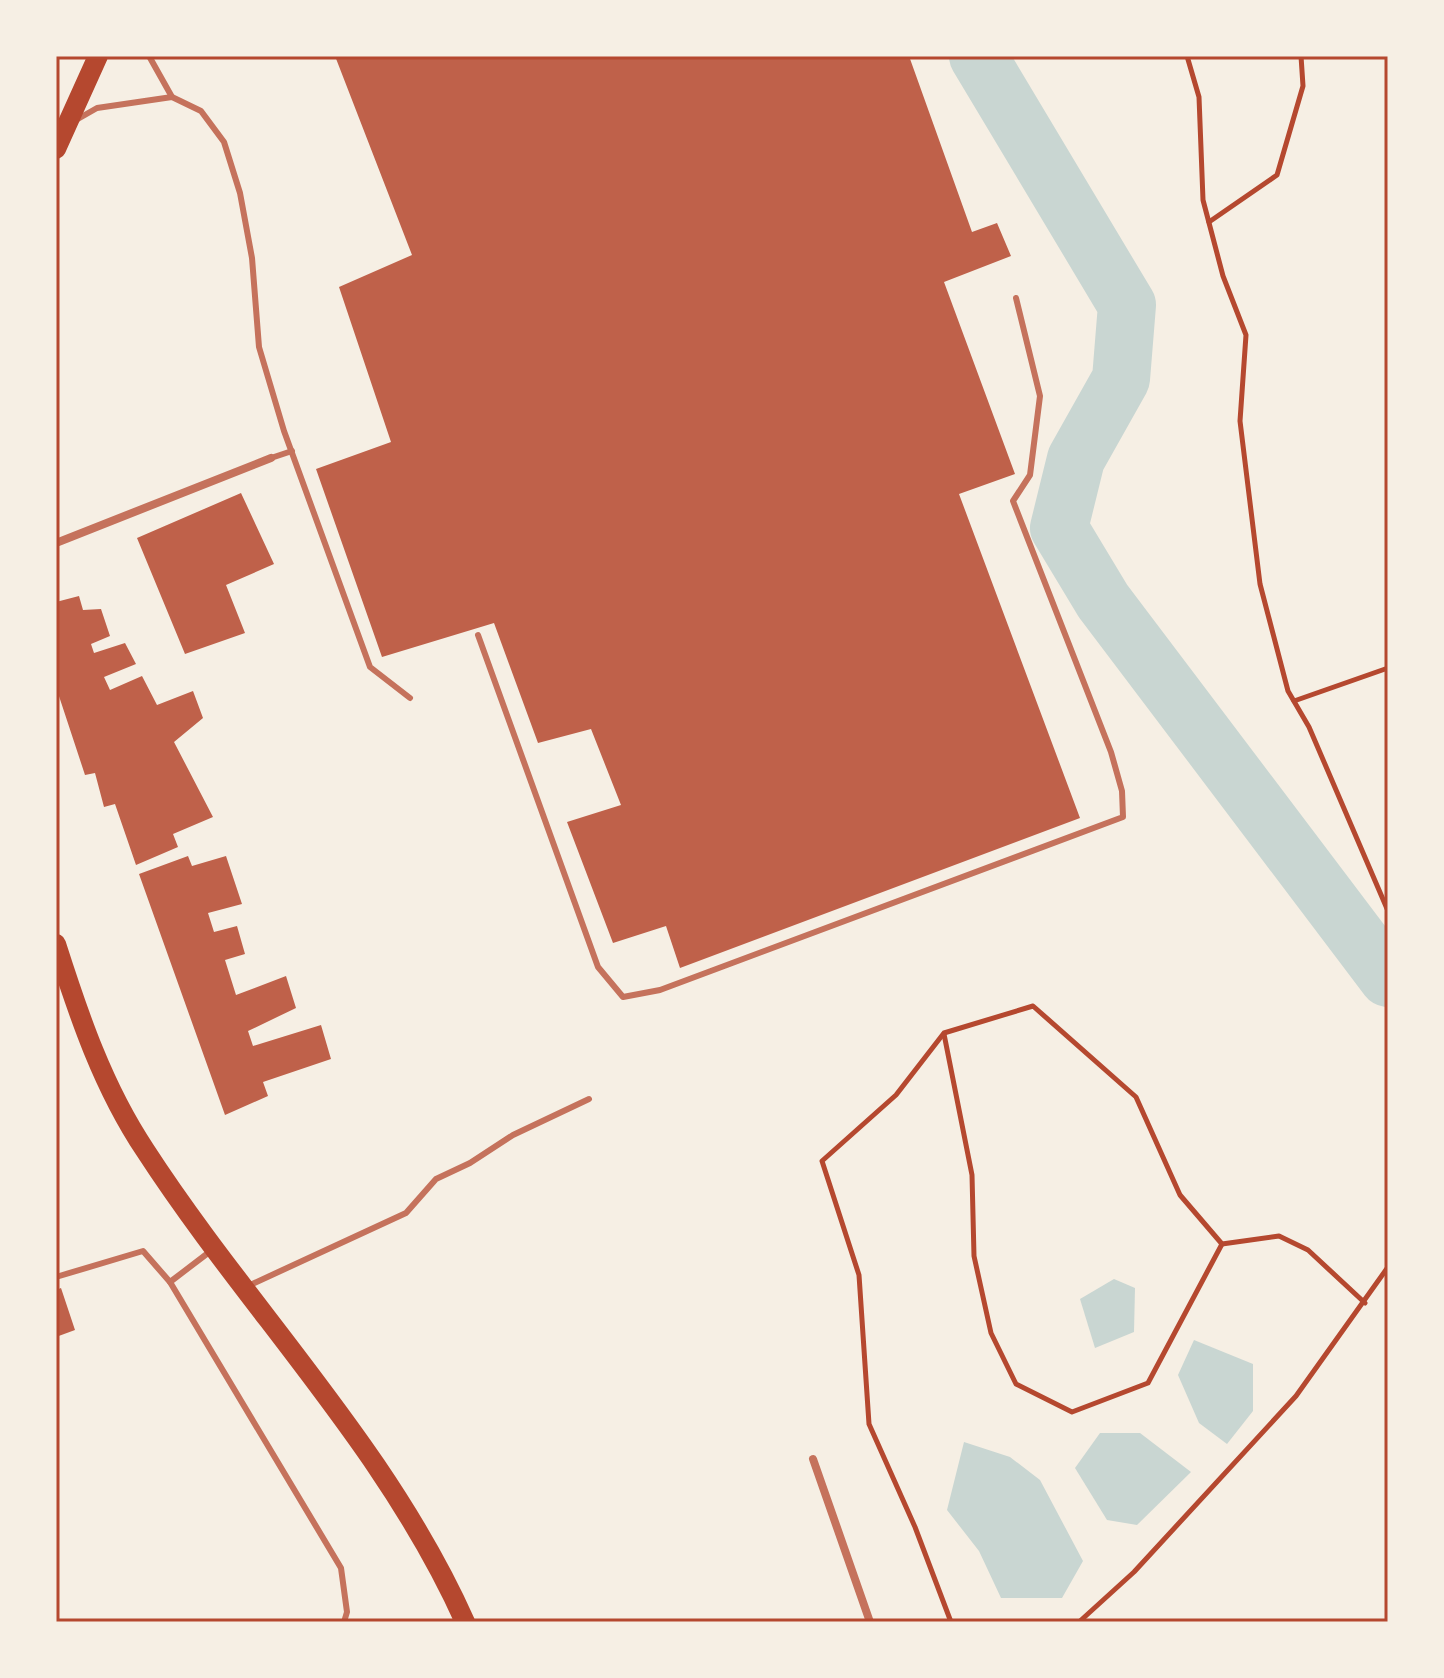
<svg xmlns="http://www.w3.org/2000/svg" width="1444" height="1678" viewBox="0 0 1444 1678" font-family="'Fira Sans',sans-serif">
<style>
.water{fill:#c9d6d2}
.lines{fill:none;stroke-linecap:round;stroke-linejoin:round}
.river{stroke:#c9d6d2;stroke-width:58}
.building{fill:#bf614a}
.path{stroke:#b5482f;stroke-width:5}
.service{stroke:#c5725c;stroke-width:6}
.minor{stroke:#c5725c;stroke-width:8}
.primary{stroke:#b5482f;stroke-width:20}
.neatline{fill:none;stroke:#b5482f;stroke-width:3}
</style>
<rect width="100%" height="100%" fill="#f6efe4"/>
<g class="water">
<polygon points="1114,1279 1135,1288 1134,1332 1095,1348 1080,1299"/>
<polygon points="1194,1340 1253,1364 1253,1411 1227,1444 1199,1423 1178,1375"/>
<polygon points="1100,1433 1140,1433 1191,1472 1137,1525 1107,1520 1075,1468"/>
<polygon points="964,1442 1010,1457 1040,1480 1083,1561 1062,1598 1001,1598 979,1551 947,1510"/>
</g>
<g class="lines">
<polyline class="river" points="978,56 1127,305 1121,379 1076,459 1059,528 1103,601 1388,978"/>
</g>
<g class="building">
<polygon points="335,56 909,56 972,232 997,223 1011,256 944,282 1015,474 959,494 1080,818 680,968 666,926 613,943 567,822 621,805 591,729 538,743 494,623 382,657 316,469 391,442 339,287 412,255"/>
<polygon points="241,493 274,564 226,585 245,633 185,654 137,538"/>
<polygon points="79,596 83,610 101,609 110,636 91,644 94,653 125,643 136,664 104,677 110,690 142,676 157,705 193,691 203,718 174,742 213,817 173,834 178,847 136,865 115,804 104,807 95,773 85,775 56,687 56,602"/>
<polygon points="188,856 192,866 226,856 242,904 208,913 214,932 237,926 245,954 225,960 236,995 286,976 296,1008 248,1031 253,1046 321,1025 331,1059 263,1082 268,1096 225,1115 139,874"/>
<polygon points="61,1288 75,1330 56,1337 56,1290"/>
</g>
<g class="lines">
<g class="path">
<polyline points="1187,56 1199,97 1203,200 1223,276 1246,335 1240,421 1260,584 1288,691 1309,727 1388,911"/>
<polyline points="1209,222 1277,175 1303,86 1301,56"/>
<polyline points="1294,701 1388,668"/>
<polyline points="944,1034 972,1175 974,1256 991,1333 1016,1384 1072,1412 1148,1383 1222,1244"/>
<polyline points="951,1622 915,1527 869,1424 859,1275 822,1161 896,1095 944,1033 1033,1006 1136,1097 1180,1195 1222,1244 1279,1236 1308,1250 1365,1303"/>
<polyline points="1079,1622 1134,1572 1296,1396 1388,1267"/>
</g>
<g class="service">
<polyline points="149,56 172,97 201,111 224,142 240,193 252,258 259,347 284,431 370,667 410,698"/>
<polyline points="76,120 97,108 172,97"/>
<polyline points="271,458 292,451"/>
<polyline points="478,635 598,967 623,997 660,990 1123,817 1122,791 1111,752 1013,501 1030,475 1040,396 1016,298"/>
<polyline points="212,1250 170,1282 341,1568 347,1612 344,1622"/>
<polyline points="56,1277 143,1251 170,1282"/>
<polyline points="248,1286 406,1213 436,1179 470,1163 513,1135 589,1099"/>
</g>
<g class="minor">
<polyline points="56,543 271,458"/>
<polyline points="813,1459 870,1622"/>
</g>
<g class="primary">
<polyline points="56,149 98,56"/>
<path d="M56,944C79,1016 103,1087 145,1150C248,1309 387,1447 465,1622"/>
</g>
</g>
<rect width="1444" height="1678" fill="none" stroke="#f6efe4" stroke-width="116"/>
<rect x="58" y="58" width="1328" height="1562" class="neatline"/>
</svg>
